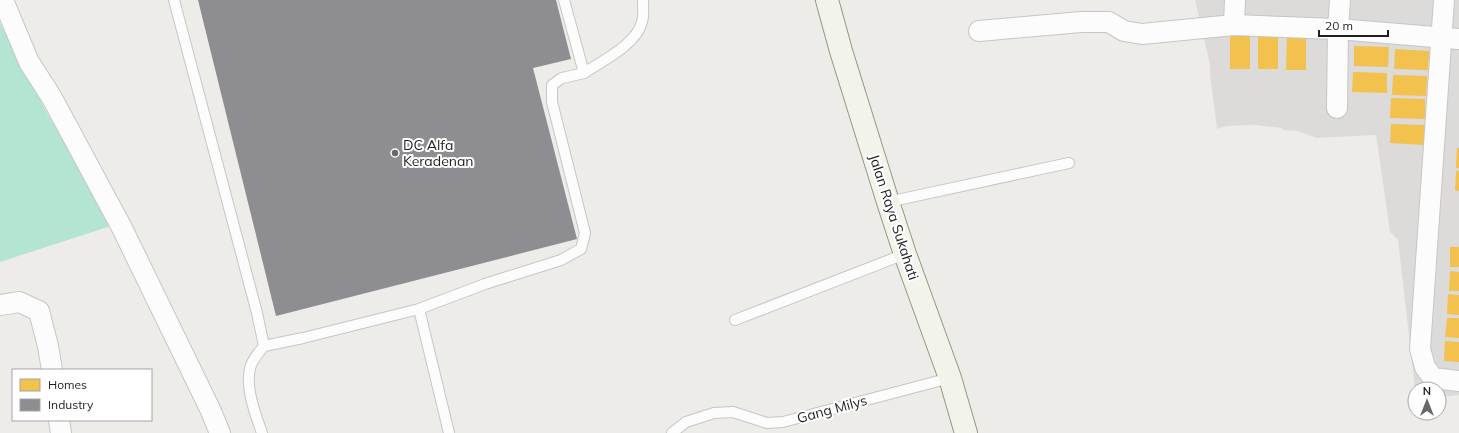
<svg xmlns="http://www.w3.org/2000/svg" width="1459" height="433" viewBox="0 0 1459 433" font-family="Mulish,sans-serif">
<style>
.residential{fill:#dddbd9}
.pitch{fill:#b4e5d3}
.homes{fill:#f2c14e}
.industry{fill:#8d8d92}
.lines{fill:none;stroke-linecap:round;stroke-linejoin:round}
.service-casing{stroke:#c6c6c4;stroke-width:12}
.minor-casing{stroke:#c6c6c4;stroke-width:22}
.secondary-casing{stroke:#959880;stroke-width:24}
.service{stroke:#fcfcfc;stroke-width:10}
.minor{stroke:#fcfcfc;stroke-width:20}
.secondary{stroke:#f2f4eb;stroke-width:22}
.poi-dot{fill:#676765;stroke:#fff;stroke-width:1.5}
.labels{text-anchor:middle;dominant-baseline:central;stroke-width:4;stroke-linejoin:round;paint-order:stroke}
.poi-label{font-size:14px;fill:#1f1f1f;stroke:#fff;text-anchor:start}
.street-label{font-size:14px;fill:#1f1f1f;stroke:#fff}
</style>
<rect width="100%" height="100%" fill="#eeece8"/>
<polygon class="residential" points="1195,0 1459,0 1459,395 1439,397 1439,389 1415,389 1398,240 1390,232 1376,135 1317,138 1297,131 1282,130 1282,128 1255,125 1227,126 1217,129 1210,75 1210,65"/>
<polygon class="pitch" points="0,23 48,115 114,225 0,262"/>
<g class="homes">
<rect x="1230" y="34" width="20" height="35"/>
<rect x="1258" y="34" width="20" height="35"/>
<polygon points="1287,35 1306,36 1306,70 1286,70"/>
<polygon points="1354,46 1389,47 1388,67 1354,66"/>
<polygon points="1395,49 1429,51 1428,70 1394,69"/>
<polygon points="1353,72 1387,73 1387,93 1352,92"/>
<polygon points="1393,75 1427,76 1426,96 1392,95"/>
<polygon points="1391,98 1425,99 1425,119 1390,118"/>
<polygon points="1391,124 1425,125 1425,145 1390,143"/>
<polygon points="1457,148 1459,148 1459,168 1456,168"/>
<polygon points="1456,171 1459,171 1459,191 1455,190"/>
<rect x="1450" y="247" width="9" height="20"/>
<polygon points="1450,271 1459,272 1459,291 1449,291"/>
<polygon points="1448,294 1459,295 1459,315 1447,314"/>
<polygon points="1447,318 1459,318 1459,338 1445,337"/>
<polygon points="1445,341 1459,342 1459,362 1444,361"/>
</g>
<polygon class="industry" points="198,0 556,0 571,59 533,68 577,239 276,316"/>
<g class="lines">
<defs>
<g id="service">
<polyline points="174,0 257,313 264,346 303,338 419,309 485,284 561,260 581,249 585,233 552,102 552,85 562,78 584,73 564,0"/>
<path d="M584,73C602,61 636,45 642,22C644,16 643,7 643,0"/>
<polyline points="888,202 1069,163"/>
<polyline points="419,309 449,433"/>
<polyline points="735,320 905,254"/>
<path d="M262,433C255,413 244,385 251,365C254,358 259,352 264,346"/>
<polyline points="672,433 686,422 714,413 733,412 767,423 783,422 950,378"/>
</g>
<g id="minor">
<polyline points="3,0 29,62 52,98 122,228 210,409 220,433"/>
<polyline points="1444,0 1420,349 1425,367 1433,378 1459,381"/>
<polyline points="1234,25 1235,0"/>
<polyline points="979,31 1081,22 1109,22 1124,31 1142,34 1234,25 1338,29 1459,39"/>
<polyline points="1337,108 1338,29 1340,0"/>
<polyline points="0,305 19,302 39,311 48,346 52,370"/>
<polyline points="59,420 61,433"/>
</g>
<polyline id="secondary" points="827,0 841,51 888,202 905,254 950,378 966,433"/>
</defs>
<use href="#service" class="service-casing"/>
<use href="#minor" class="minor-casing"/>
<use href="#secondary" class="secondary-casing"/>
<use href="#service" class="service"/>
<use href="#minor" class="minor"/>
<use href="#secondary" class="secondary"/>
</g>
<circle class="poi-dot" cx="395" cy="153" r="4"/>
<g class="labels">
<g class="poi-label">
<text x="403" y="145">DC Alfa<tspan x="403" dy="16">Keradenan</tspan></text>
</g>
<g class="street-label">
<text transform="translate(894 217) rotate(72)">Jalan Raya Sukahati</text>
<text transform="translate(832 409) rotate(-15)">Gang Milys</text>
</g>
</g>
<rect x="12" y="369" width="140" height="52" fill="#ffffff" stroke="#a5a5a5"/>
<rect x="20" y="379" width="20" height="12" fill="#f2c14e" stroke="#a5a5a5"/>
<text x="48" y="389" font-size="12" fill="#1f1f1f">Homes</text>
<rect x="20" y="399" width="20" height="12" fill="#8d8d92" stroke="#a5a5a5"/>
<text x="48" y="409" font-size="12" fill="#1f1f1f">Industry</text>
<g transform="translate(1427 401)"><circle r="19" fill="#ffffff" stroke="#a5a5a5"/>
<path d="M0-3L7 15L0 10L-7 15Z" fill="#676765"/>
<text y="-6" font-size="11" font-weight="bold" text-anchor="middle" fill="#1f1f1f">N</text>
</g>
<path d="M1319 30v6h69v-6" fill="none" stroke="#1f1f1f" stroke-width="2"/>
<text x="1325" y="30" font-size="12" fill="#1f1f1f" stroke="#ffffff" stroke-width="3" paint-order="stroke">20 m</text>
</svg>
